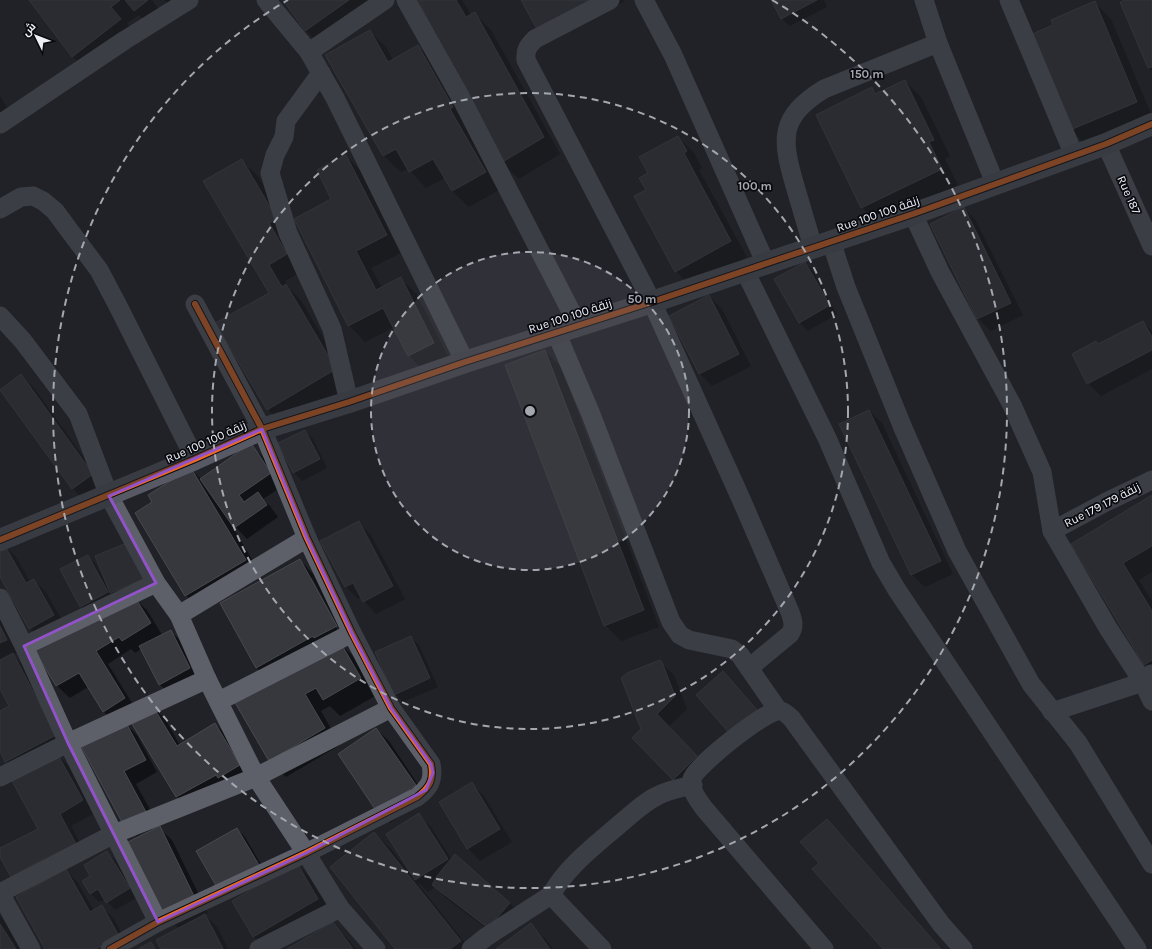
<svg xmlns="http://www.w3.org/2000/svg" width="1152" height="949" viewBox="0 0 1152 949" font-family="Karla,Cairo,sans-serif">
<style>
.shadow{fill:#0007;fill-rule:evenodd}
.building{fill:#37383e;stroke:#48494e}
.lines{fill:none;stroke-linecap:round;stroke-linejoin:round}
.street{stroke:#5d5f69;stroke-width:19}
.secondary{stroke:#575964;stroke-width:22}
.cycleway-casing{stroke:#090a0f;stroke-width:8}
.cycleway{stroke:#ed6a23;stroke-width:6}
.marked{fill:none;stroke:#9253ca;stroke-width:3;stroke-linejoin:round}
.ring{fill:none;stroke:#a5a7af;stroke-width:2;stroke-dasharray:7 5}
.labels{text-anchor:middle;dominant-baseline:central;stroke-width:3.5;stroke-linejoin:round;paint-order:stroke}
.street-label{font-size:12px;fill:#edeff7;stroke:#090a0f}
.centre{fill:#a5a7af;stroke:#090a0f;stroke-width:2}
.ring-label{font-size:12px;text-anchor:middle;font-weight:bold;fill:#a5a7af;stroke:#090a0f;stroke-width:3.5;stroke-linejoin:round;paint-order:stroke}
</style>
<rect width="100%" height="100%" fill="#202228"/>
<g class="shadow">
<polygon points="30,0 152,0 164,16 151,27 139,15 127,23 136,36 89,73 72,56"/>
<polygon points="164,0 187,0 174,10"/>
<polygon points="284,0 378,0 318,43 306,31"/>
<polygon points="419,0 462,0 471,15 474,13 491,30 560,154 519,179 502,163"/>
<polygon points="522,0 624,0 625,1 550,41"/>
<polygon points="772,0 824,0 827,7 790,26 781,18"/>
<polygon points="1120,0 1152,0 1152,71 1148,68"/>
<polygon points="1095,3 1111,19 1152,116 1087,146 1071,130"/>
<polygon points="369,31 386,47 393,60 418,46 434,63 501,189 469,207 452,191 445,178 426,188 408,168 401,172 384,156 327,56"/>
<polygon points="905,81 921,97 950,156 945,159 958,185 878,224 862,207 872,88 877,94"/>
<polygon points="0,96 12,117 0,124"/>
<polygon points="678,137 694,153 702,168 699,170 747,257 692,288 676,271 647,190 650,174"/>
<polygon points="346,156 363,173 403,252 371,268 382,288 401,279 417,295 450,360 425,372 409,356 394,327 365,342 349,325 333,200"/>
<polygon points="241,160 258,176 293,235 303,271 285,281 290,289 302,302 352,386 284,426 268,410 217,323 270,293"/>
<polygon points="964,208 976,221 1023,315 991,331 978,319 931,225"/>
<polygon points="805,263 813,271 837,314 808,331 799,322"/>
<polygon points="709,296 722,309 751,366 712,386 700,374 670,317"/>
<polygon points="1143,322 1152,331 1152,369 1101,396 1088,383 1099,345"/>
<polygon points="545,351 561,367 659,627 621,641 605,625"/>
<polygon points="21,375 34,388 105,487 85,501 73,489 1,390"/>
<polygon points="869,411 882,423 953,574 925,587 912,575 841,424"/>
<polygon points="305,431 313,439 327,468 302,481 294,472"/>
<polygon points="250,445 263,457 283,486 263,499 270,506 278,517 247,539 231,522 230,523 262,576 202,612 186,595 137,513 154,502 191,469 201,479"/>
<polygon points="1152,496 1152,572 1139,580 1152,601 1152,671 1145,664 1073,544"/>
<polygon points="358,522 371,535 405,599 376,614 364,601 362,597 358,599 345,586"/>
<polygon points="4,545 17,558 30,582 34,580 46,592 66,627 42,641 30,628 0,575"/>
<polygon points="88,556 96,564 102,576 152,588 89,615 81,607"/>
<path d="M300,560L316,577L353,643L344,647L355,658L377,695L340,716L330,706L321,711L340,745L286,777L270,761V681L256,667ZM309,578H312L340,630L338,631Z"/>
<polygon points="134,598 147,610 162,635 170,631 179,639 198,677 168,692 159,684 141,649 135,653 131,649 108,664 137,711 116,724 103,711 88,687 70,698 57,686 34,649"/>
<polygon points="0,613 18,652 13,655 25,667 68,748 56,754 70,767 95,813 71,826 88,857 65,869 78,883 94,911 101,906 114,919 130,949 46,949 63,872 60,869 24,889 0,855 0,850 40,829 19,773 6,761 0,749 0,712 10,706 0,687"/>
<polygon points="411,637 419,645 438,687 403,702 395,694"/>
<polygon points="659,661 674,675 687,709 668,727 709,769 686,791 673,779 643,729"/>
<polygon points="152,706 165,719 180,745 215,724 228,736 252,777 189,809 177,797 131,719"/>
<polygon points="125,723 137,735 157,772 136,784 158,824 137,836 124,824 82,746"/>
<polygon points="376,729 389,741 427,798 390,823 378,811"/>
<polygon points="472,784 484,796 512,842 480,861 468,848"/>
<polygon points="418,814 431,827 452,860 510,903 522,916 501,940 446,898 436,887 428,892 419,883 418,884 470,949 396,949 374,833 391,849 411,875 413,875"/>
<polygon points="827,820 843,837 942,949 884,949 820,863"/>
<polygon points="159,828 172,840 208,913 205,915 218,928 228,949 224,949 214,929 212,929 222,949 162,949 179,929 166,915"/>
<polygon points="237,829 245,837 266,873 227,896"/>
<polygon points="107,852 115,860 138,897 115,910 105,899 99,902 91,894 83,881 92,876"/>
<polygon points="297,864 309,876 330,912 266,949 254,937 233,902"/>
<polygon points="0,915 21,949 0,949"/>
<polygon points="333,924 349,940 356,949 289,949"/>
<polygon points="531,925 547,941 553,949 497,949"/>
</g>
<g class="building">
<polygon points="29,0 120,0 111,7 121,19 72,57"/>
<polygon points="125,0 148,0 134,11"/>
<polygon points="283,0 349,0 305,31"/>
<polygon points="418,0 456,0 466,17 475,12 544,137 501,163"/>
<polygon points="521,0 592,0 537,29"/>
<polygon points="771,0 817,0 781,19"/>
<polygon points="1124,0 1152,0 1152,67 1148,68 1120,2"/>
<polygon points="1095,1 1137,102 1070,130 1030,35 1053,25 1051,20"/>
<polygon points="370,30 388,62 418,45 453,107 450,109 486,172 452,191 433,159 409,172 396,149 383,156 325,55"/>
<polygon points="905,80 934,140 929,142 942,169 861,208 816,115 872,87 875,94"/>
<polygon points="678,136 687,151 684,153 731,241 675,272 634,196 646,190 639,178 648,173 639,157"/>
<polygon points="346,155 387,235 356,251 376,290 401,277 434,343 408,356 383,308 348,326 294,219 331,199 317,170"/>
<polygon points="242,159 277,219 269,223 287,254 269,265 282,287 286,284 336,369 267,410 215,323 269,293 203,181"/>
<polygon points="964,207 1011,303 977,319 930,224"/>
<polygon points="805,262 830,305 799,323 774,279"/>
<polygon points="709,295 739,354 699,374 669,316"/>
<polygon points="1143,321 1152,337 1152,350 1087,384 1072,354 1096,341 1098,344"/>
<polygon points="545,350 644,610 604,626 505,365"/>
<polygon points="21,374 93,474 72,489 0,390"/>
<polygon points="869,410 941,561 911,575 839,424"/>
<polygon points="305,430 320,459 293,473 278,443"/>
<polygon points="251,443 271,473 239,495 244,502 258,492 267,505 234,528 200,479"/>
<polygon points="191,468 246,560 185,596 135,513 152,502 148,495"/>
<polygon points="1152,495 1152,546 1123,563 1152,611 1152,660 1144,665 1071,544"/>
<polygon points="359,521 393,586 363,602 353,583 345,587 320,541"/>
<polygon points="129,542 144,579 110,593 95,556"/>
<polygon points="4,544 26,583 34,579 54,615 29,629 0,577 0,546"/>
<polygon points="88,555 108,592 80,607 60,569"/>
<polygon points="300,559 337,626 314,638 313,636 256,668 220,603"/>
<polygon points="134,596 151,623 122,641 119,637 96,651 125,698 103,712 79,673 56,686 33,648"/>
<polygon points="0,626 7,640 0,643"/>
<polygon points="171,630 190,668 159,685 139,646"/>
<polygon points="411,636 430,678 394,695 375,652"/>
<polygon points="339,640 361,678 323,700 316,688 305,694 325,728 269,761 234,701"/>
<polygon points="13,653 56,735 5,762 0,751 0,711 9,706 0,689 0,660"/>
<polygon points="660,660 662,662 675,696 657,714 697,756 673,780 632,738 641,729 621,678 627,673"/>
<polygon points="723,671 757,710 730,734 696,695"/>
<polygon points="152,705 177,746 215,723 240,765 218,778 216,775 176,797 129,719"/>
<polygon points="125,721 146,760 124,771 146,812 123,824 81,746"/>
<polygon points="376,728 416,785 377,812 338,754"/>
<polygon points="57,753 83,800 60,814 76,844 48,859 47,857 11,877 0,857 0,848 38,829 11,779"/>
<polygon points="472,782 500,829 467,849 439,802"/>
<polygon points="419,813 448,859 415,880 386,834"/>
<polygon points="827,819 941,949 883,949 812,869 819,863 800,842"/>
<polygon points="160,826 196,900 165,916 128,842"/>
<polygon points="237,828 259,865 218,889 196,851"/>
<polygon points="374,832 461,941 450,949 395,949 330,867"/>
<polygon points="107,851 130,888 106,903 98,889 90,894 82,881 90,876 84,865"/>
<polygon points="455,854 510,903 488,928 432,885 437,876"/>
<polygon points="297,863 318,899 253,937 232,901"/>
<polygon points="66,869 90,912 102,905 119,936 96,949 45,949 16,897"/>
<polygon points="205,914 223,949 161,949 156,940"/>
<polygon points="333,922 353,949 287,949"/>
<polygon points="531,923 550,949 496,949"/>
<polygon points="0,924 16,949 0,949"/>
<polygon points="151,942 155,949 138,949"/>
</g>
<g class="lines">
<g class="street">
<polyline points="266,0 309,52 335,98 465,362"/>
<polyline points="406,0 461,98 578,325"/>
<path d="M610,0L535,39C528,46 525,50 526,60L652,302L741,499L790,612C793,621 795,626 790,634L749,668"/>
<polyline points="644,0 673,55 766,264"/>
<polyline points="924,0 938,43 995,183"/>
<polyline points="1009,0 1074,155"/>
<polyline points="309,52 385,0"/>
<polyline points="321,73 286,121 284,137 275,155 270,173 288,233 332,329 349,402"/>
<polyline points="0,124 125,40 189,0"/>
<polyline points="1106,144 1152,246"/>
<polyline points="0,209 21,197 33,196 43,201 55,211 69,230 99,270 118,306 195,459"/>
<polyline points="913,214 940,272 1012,405 1042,472 1052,531 1108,628 1143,682 1152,701"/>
<polyline points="831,241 846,287 903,428 957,551 1031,684 1078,743 1152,864"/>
<path d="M813,247C807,227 801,206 795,186C781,138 779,117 824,89L938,43"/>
<polyline points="745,271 827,438 881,563 897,590 1137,949"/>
<polyline points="0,316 23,341 78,414 109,496 156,583 179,615 207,679 256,777 306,853 340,908 376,949"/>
<polyline points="556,332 590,412 671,622 680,635 689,640 732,649 740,655 778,710"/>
<polyline points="1052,531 1106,502 1152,480"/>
<polyline points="0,598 24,646 68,743 158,922"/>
<polyline points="179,615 307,538"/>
<polyline points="24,646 156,583"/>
<polyline points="219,701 352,633"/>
<polyline points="1052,712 1143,682 1151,674"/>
<polyline points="0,777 68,743 207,679"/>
<polyline points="0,893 114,834 256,777 391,708"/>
<polyline points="0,893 31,949"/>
<path d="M110,949L158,922L306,853L417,797C430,787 434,780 431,764L391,708L352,633L307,538L262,429L195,304"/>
<polyline points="259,949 340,908"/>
<polyline points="471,949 486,937 551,895"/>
<path d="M602,949L551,895C567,866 596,845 621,823C632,814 644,802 657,796C668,790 681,788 693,785"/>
<path d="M824,949L703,807C697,798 690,790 692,779C695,766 763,713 777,711C783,710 788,715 792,719L941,924L963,949"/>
</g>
<polyline class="secondary" points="0,540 195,459 262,429 349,402 465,362 652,302 913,214 1106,144 1152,124"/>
<defs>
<g id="cycleway">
<polyline points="0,540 195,459 262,429 349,402 465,362 652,302 913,214 1106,144 1152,124"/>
<path d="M110,949L158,922L306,853L417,797C430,787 434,780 431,764L391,708L352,633L307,538L262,429L195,304"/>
</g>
</defs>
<use href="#cycleway" class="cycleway-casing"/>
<use href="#cycleway" class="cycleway"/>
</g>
<path d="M0 0H1152V949H0ZM262,429L307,538L352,633L391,708L431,764L433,773L426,790L306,853L158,922L68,743L24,646L156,583L109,496Z" fill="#202228" fill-opacity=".55" fill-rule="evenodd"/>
<path class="marked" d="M262,429L307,538L352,633L391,708L431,764L433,773L426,790L306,853L158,922L68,743L24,646L156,583L109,496Z"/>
<circle cx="530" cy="411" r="159" fill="#a5a7af" fill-opacity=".12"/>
<g class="ring">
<circle cx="530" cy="411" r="159"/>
<circle cx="530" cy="411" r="318"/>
<path d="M772 0A477 477 0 1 1 288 0"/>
</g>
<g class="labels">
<g class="street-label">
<text transform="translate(1129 195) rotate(66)">Rue 187</text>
<text transform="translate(878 214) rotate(-19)">Rue 100 زنقة 100</text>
<text transform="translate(570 316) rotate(-18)">Rue 100 زنقة 100</text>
<text transform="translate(206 442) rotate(-24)">Rue 100 زنقة 100</text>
<text transform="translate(1102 505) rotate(-27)">Rue 179 زنقة 179</text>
</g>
</g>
<circle cx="530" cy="411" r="6" class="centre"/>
<g class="ring-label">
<text x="867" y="78">150 m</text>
<text x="755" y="190">100 m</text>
<text x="642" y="303">50 m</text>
</g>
<g transform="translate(36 36) rotate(313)" stroke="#090a0f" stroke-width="3" paint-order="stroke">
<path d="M0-3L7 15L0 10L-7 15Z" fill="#edeff7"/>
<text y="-6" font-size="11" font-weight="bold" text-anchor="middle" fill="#edeff7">ش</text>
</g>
</svg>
